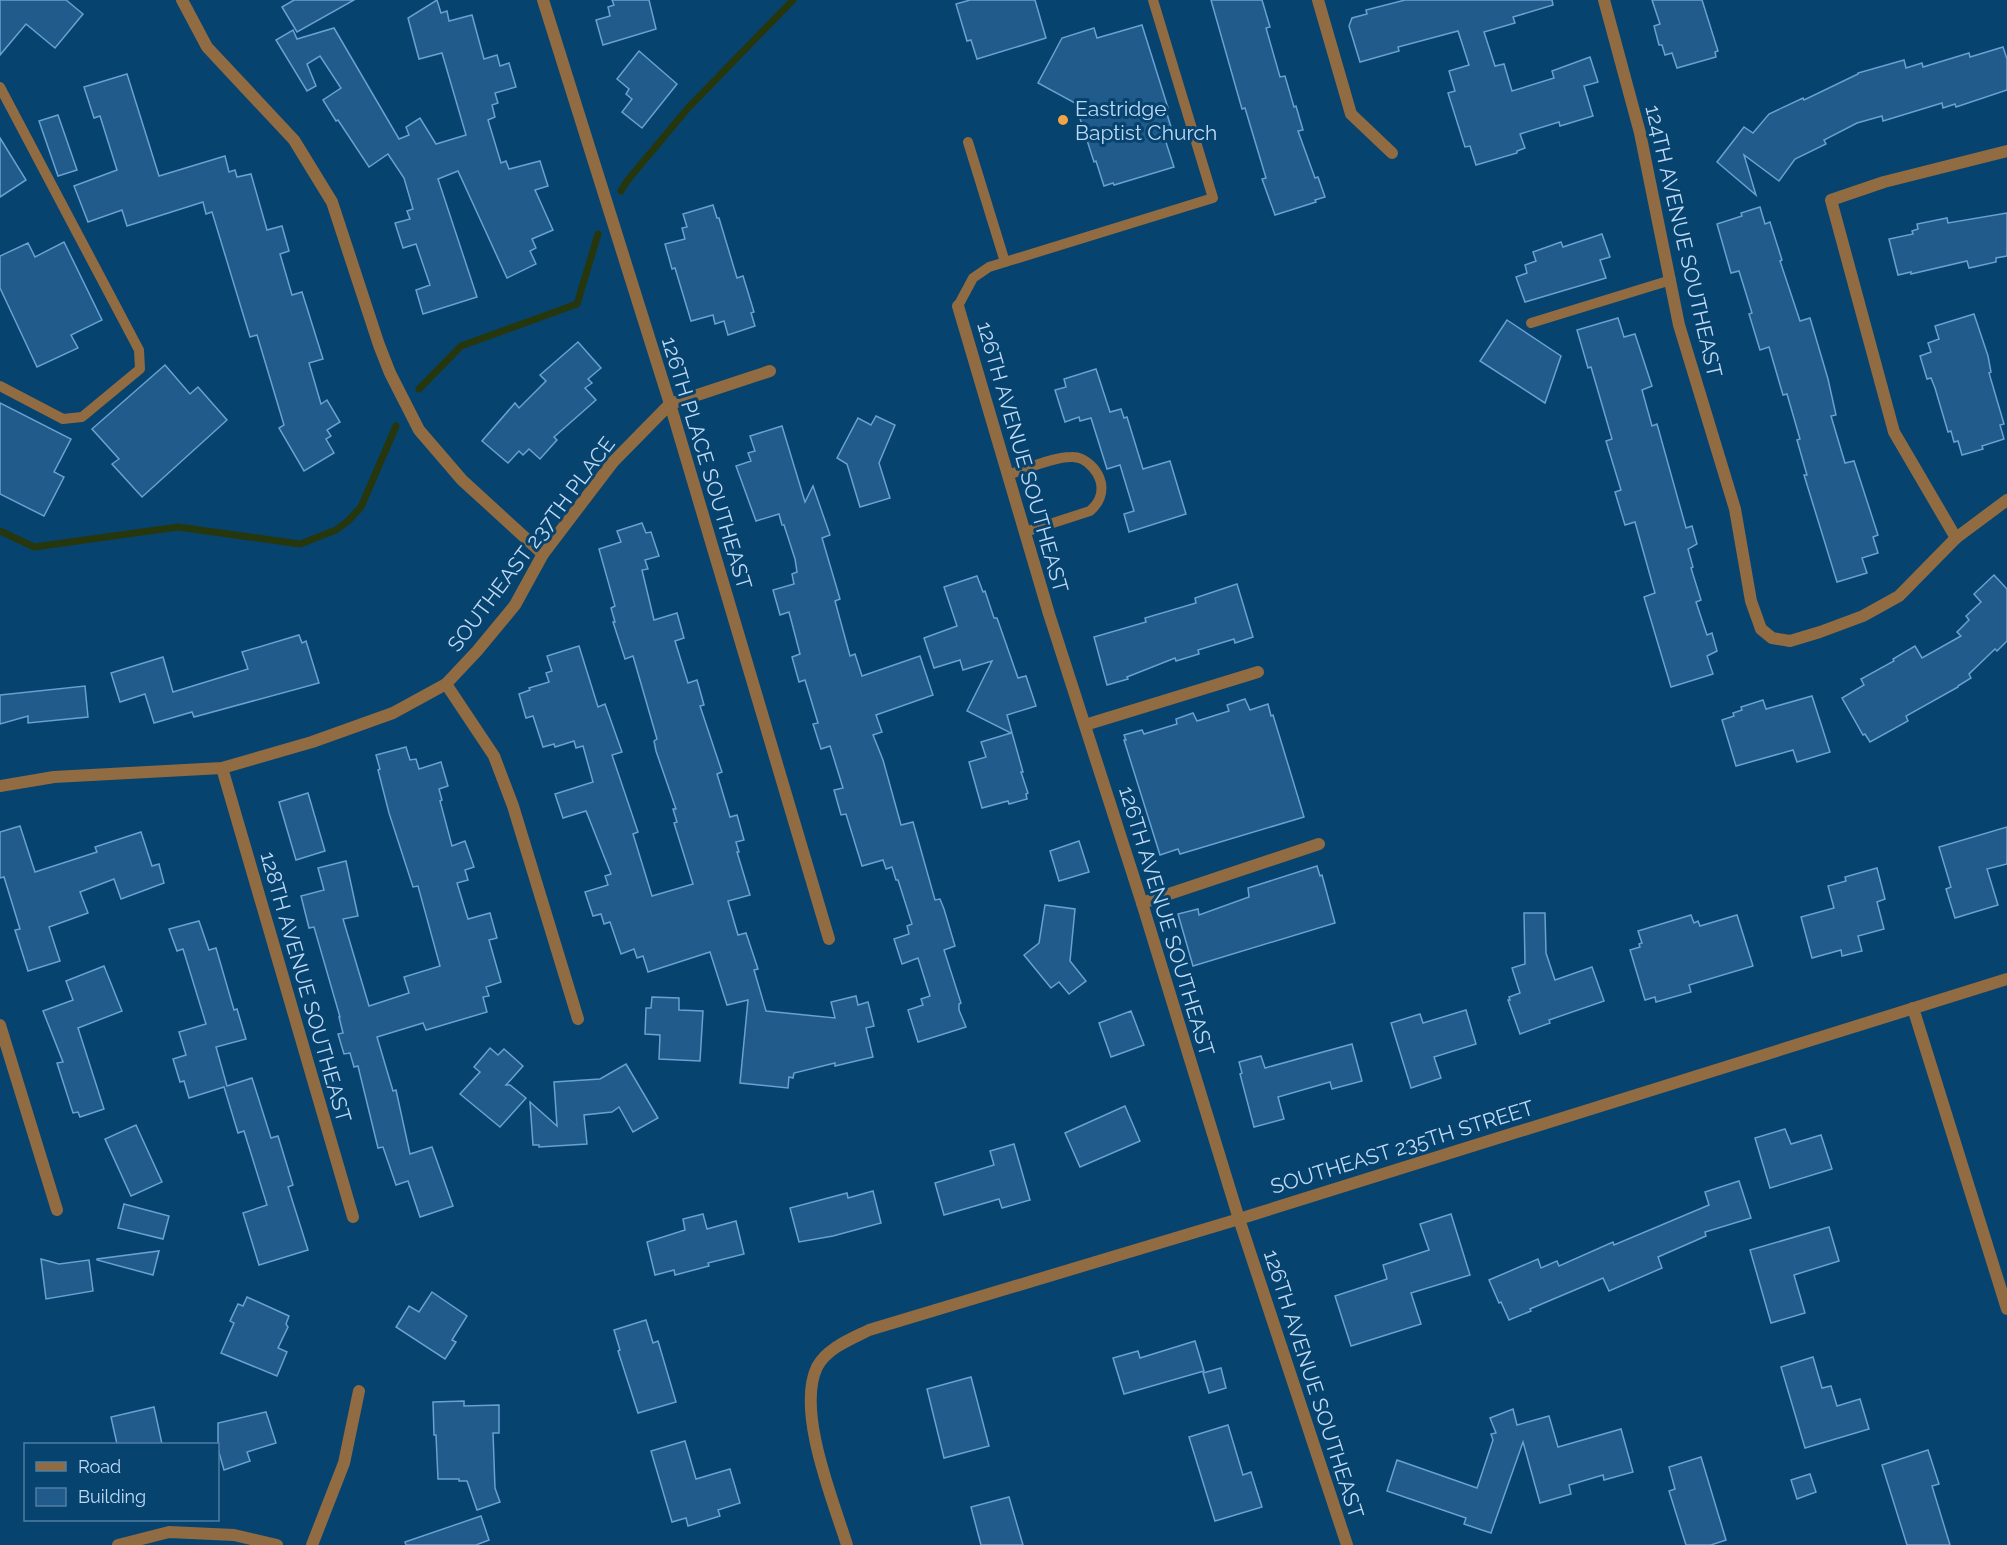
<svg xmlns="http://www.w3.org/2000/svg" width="2007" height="1545" viewBox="0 0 2007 1545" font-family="Raleway,sans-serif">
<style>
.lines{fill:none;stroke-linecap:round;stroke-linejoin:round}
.stream{stroke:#27370d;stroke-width:7}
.building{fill:#205b8c;stroke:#6aa0d2;stroke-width:1.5}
.lane{stroke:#916b41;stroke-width:10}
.street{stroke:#916b41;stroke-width:12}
.poi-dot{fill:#f4a444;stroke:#07436f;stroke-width:2}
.labels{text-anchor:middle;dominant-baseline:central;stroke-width:6;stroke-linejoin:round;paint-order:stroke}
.poi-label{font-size:21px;fill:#bed9f4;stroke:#07436f;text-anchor:start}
.street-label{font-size:21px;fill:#bed9f4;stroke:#07436f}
</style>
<rect width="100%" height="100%" fill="#07436f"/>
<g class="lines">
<g class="stream">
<polyline points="621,191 627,181 688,108 793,0"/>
<polyline points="419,389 461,346 577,304 598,234"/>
<polyline points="0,531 34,547 178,527 300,544 336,530 348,521 361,507 396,426"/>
</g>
</g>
<g class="building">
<polygon points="0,0 66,0 83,14 55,48 26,24 0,55"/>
<polygon points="294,0 354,0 297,32 282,7"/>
<polygon points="437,0 441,13 447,11 449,21 472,15 484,59 497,55 500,66 509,63 516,87 495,93 498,103 492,105 495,117 488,120 501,163 506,161 509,169 540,161 548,186 535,190 553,230 532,239 536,248 530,251 536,264 507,278 458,171 438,179 477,297 423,314 416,290 430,285 416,244 403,248 395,223 410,219 407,211 413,209 404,178 388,154 369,167 338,120 336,121 323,100 341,88 320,56 307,64 316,86 307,91 276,40 293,30 297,39 334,28 399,139 409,135 406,127 420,118 436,144 466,135 442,53 419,59 408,18"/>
<polygon points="612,0 649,0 656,29 603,45 596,20 610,16 608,7 614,5"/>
<polygon points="970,0 1035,0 1046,38 977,59 971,40 967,41 956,4"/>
<polygon points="1211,0 1262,0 1270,27 1266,28 1280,77 1285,76 1294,107 1296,106 1303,130 1298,131 1315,178 1318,177 1325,197 1315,200 1316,202 1275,215 1262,179 1266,178 1245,108 1242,109"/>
<polygon points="1405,0 1552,0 1553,5 1513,17 1515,23 1484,32 1495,66 1504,64 1512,91 1554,78 1552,71 1590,57 1598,82 1584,86 1593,116 1560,126 1559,122 1520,134 1525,148 1517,151 1517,153 1476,165 1470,146 1465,147 1448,93 1455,91 1449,71 1469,65 1458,31 1398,47 1399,51 1360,62 1349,26 1352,18 1367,14 1366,10"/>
<polygon points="1652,0 1702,0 1718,51 1715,52 1716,57 1677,68 1672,53 1665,55 1662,45 1659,45 1654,26 1660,24"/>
<polygon points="1142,25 1168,108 1166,111 1172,130 1163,133 1174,167 1114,185 1113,183 1104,186 1096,161 1094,162 1075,103 1038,83 1062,38 1094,28 1097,38"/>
<polygon points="2003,47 2007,59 2007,90 1956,107 1955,104 1943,108 1942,103 1883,121 1882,116 1857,123 1824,140 1826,144 1795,159 1779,181 1744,155 1756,195 1717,162 1744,127 1753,133 1769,114 1803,98 1804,100 1858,74 1858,73 1904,60 1906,68 1922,63 1923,67 1969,53 1970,57"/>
<polygon points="639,51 677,84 642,128 622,112 632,99 626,94 629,89 617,79"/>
<polygon points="127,74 159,176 225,156 229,172 235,170 237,177 251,174 267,230 282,226 289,251 280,254 292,295 302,292 323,359 309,363 321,404 327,400 340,422 327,430 331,436 326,439 334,453 304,471 279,428 284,425 257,335 250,337 212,212 206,214 203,202 127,226 122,210 88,222 74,186 117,170 100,116 94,118 84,87"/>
<polygon points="58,115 77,170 58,176 39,121"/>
<polygon points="0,138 26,180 0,197"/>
<polygon points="713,205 717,218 719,218 737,278 743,276 754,312 751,313 755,326 728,335 724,321 715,324 713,315 691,321 675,268 672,269 665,244 685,239 682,228 687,227 683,214"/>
<polygon points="1760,207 1765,224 1770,222 1782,260 1780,261 1800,321 1810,318 1828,379 1836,415 1831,416 1845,463 1854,461 1878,535 1873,537 1878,553 1862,558 1867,573 1837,582 1804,475 1807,475 1797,440 1800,439 1787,394 1783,395 1769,347 1760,350 1749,314 1752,313 1739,271 1731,273 1717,224 1742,216 1741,213"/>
<polygon points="2007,213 2007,256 1996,258 1996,262 1969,268 1967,261 1911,274 1911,272 1898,275 1889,239 1913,234 1912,231 1918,229 1917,224 1947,218 1948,223"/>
<polygon points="1602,234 1610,257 1600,260 1606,278 1525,302 1516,277 1527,273 1525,265 1536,261 1533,252 1561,242 1563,247"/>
<polygon points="64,242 102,320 71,335 78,348 37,367 0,288 0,256 28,243 35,257"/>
<polygon points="1974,314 1988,356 1991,372 1989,373 2004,424 2000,425 2004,439 1982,446 1983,449 1962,455 1958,441 1954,442 1951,431 1948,432 1935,388 1931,378 1927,379 1920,356 1931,352 1928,343 1939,339 1935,326"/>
<polygon points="1618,318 1624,337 1635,334 1652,386 1642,390 1652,426 1657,424 1686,528 1692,526 1697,544 1688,549 1693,567 1691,568 1701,600 1696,602 1707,635 1712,633 1717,651 1707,656 1713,674 1671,687 1644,597 1655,593 1635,522 1625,525 1615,492 1621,490 1606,441 1612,439 1591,367 1588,368 1577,330"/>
<polygon points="1507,320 1561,356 1545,403 1480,361"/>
<polygon points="578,342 601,368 588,379 592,383 585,388 596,400 554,437 557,440 540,459 529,449 523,455 519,451 508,463 482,441 515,403 519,408 546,381 540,375"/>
<polygon points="165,365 190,394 198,387 227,420 142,497 112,464 119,459 92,429"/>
<polygon points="1096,369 1110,412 1121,409 1124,418 1127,417 1143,469 1170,461 1186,514 1129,532 1124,514 1134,511 1120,465 1107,469 1091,418 1080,421 1079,417 1065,422 1055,390 1066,387 1064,379"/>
<polygon points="0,403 71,439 54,472 64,477 44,516 0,494"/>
<polygon points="876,416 895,425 879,463 890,498 860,507 847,464 837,458 858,418 871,425"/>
<polygon points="782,426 805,502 813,486 830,535 822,538 840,599 835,601 850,656 855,654 862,676 920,656 933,695 876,715 882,732 873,735 883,760 901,825 913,822 935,900 940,899 944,909 955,946 944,950 961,1003 959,1004 959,1010 966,1027 918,1042 908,1010 923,1005 921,999 930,996 918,958 902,964 894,939 909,934 907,926 912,924 898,880 896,880 892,867 886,869 883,860 862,866 846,814 841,815 834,790 843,788 830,746 821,749 813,724 818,723 805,680 799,682 792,657 800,654 789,612 780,615 773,590 794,584 792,574 797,572 795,559 784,525 782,525 779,514 756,521 736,466 751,461 748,453 755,451 750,436"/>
<polygon points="642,523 646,533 651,532 659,556 645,560 648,569 642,570 654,620 677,613 684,638 675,641 688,683 697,680 704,705 700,706 722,772 717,774 730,817 737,815 744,840 736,842 739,852 737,852 750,895 728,901 738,935 746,933 758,969 754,970 766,1011 835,1018 831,1002 856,996 858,1005 868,1002 874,1026 866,1028 873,1057 835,1066 835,1063 794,1073 793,1078 789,1077 788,1088 740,1083 748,1000 727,1005 710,952 648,972 643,956 637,958 634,949 621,954 610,922 604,924 601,914 593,916 585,892 608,885 605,876 611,874 586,811 563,818 555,794 593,782 583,746 576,748 574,741 555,747 554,744 543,747 533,716 526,718 519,694 530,690 529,688 549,682 546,673 552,671 547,656 579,646 598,707 605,704 622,752 612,755 638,832 633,834 652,896 693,884 674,823 677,822 673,809 676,809 656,751 654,741 657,739 633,656 625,659 613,622 615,622 611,608 615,606 599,549 621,542 617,531"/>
<polygon points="1994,575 2007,589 2007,641 1997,651 1995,649 1969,674 1971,678 1958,686 1958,687 1906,716 1908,721 1870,742 1865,734 1863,735 1842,698 1864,685 1861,679 1894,661 1893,659 1915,646 1922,658 1961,636 1957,632 1969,620 1966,616 1981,602 1974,594"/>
<polygon points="977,576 983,592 985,591 994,618 997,618 1018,678 1026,676 1036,706 1007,715 1023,772 1021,772 1028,793 1026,794 1027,799 1009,804 1008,801 982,808 969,762 986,757 981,742 1011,733 967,711 992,661 963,670 960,660 934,668 924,638 957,626 944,587"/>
<polygon points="1237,584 1253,637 1235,643 1234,639 1198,650 1199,654 1176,661 1175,658 1127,677 1128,679 1107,685 1094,637 1146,622 1145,618 1196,603 1195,598"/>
<polygon points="299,635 302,643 306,641 319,683 194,717 192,712 154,723 145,694 120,702 111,673 163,657 173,692 248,669 242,652"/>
<polygon points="85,686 88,717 28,723 28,716 0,724 0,695"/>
<polygon points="1812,696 1830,752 1797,762 1793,750 1736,766 1722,720 1734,716 1733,713 1742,710 1741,707 1763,700 1766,709"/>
<polygon points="1245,699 1250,710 1268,704 1271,716 1273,715 1304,817 1180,854 1178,849 1160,855 1124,740 1126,740 1124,735 1142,730 1144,734 1177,724 1176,719 1193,713 1197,721 1229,711 1227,705"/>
<polygon points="406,747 410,760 416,759 419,769 441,762 448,786 439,789 442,800 440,801 452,846 465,841 474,867 465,870 468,880 457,883 468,919 490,913 497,938 489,940 501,982 486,987 489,996 483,997 487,1012 426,1030 423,1023 377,1037 393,1091 396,1090 410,1154 432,1147 453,1206 420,1217 408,1181 396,1185 383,1147 378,1148 358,1066 354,1067 350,1053 344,1054 338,1034 343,1033 339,1017 340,1017 314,927 309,928 301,896 324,890 318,868 346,861 358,916 343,919 369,1006 409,993 404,977 440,966 418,886 413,887 389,813 378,770 380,769 376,755"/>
<polygon points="308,793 325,851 296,860 279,802"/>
<polygon points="20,826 35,872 97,852 95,847 141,832 152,866 159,864 164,883 121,899 114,879 80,892 88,913 49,927 60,961 28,971 15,930 20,929 4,877 0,878 0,832"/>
<polygon points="2007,827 2007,864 1987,869 1998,905 1955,918 1946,889 1951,887 1939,847"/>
<polygon points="1079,841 1089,872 1059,881 1050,851"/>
<polygon points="1317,866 1320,876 1322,875 1335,923 1193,966 1178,914 1198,909 1199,915 1249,897 1248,888"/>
<polygon points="1877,868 1885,899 1877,902 1884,929 1858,936 1862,951 1842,956 1841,950 1812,958 1801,917 1834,908 1828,886 1846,881 1845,877"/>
<polygon points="1045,905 1075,909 1070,961 1086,981 1069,994 1059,982 1051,988 1024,955 1039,943"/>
<polygon points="1524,913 1545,913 1546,953 1555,980 1592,967 1604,1001 1549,1020 1550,1023 1520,1034 1508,1000 1510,1000 1509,997 1520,993 1512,968 1525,964"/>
<polygon points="1691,915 1694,923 1698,921 1700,926 1737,915 1753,966 1689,985 1691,992 1656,1002 1655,997 1645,1000 1630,950 1640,947 1639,944 1642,943 1638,931"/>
<polygon points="199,921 209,950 216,948 234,1010 237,1009 246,1039 216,1047 227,1086 252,1078 271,1138 278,1136 293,1185 288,1187 308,1250 259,1265 243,1213 267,1205 244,1131 238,1133 224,1087 189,1098 184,1081 180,1082 173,1059 186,1055 179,1032 206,1024 183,949 177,951 169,929"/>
<polygon points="104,966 122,1011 78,1028 104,1109 80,1117 78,1112 73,1113 57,1063 63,1062 43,1011 73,1000 66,981"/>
<polygon points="652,997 679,998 679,1010 703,1011 700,1061 659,1059 660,1035 645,1034 646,1008 651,1008"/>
<polygon points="1466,1010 1476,1044 1434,1057 1441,1078 1411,1088 1391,1023 1420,1014 1423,1023"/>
<polygon points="1131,1011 1144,1045 1111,1057 1099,1023"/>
<polygon points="1352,1044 1362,1081 1332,1089 1330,1082 1278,1097 1284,1119 1254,1127 1240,1074 1242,1073 1239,1062 1261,1056 1265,1068"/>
<polygon points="490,1048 498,1055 504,1049 523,1066 506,1085 510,1085 526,1098 500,1127 460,1094 480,1072 474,1067"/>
<polygon points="626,1064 658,1118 633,1132 619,1107 612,1112 584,1115 587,1144 539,1147 539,1145 533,1145 530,1102 557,1126 554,1082 600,1079"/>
<polygon points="1125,1106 1140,1141 1080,1167 1065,1133"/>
<polygon points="136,1125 162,1182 131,1196 105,1139"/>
<polygon points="1785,1129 1791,1144 1821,1135 1832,1169 1770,1188 1755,1138"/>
<polygon points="1014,1144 1030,1200 1002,1208 999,1199 944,1215 935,1183 994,1165 990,1151"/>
<polygon points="1739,1181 1751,1218 1705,1232 1706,1236 1658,1257 1662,1268 1609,1291 1603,1278 1530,1309 1531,1311 1509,1320 1501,1302 1499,1303 1489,1280 1538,1259 1541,1268 1557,1261 1559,1266 1613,1242 1614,1245 1709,1205 1705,1192"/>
<polygon points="873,1191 881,1223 833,1236 799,1242 790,1208 847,1193 848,1198"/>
<polygon points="124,1204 169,1216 163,1239 118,1228"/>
<polygon points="703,1214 707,1229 736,1221 744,1254 708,1263 709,1266 675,1275 674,1270 655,1275 647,1242 685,1230 683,1219"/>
<polygon points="1451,1214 1470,1275 1411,1293 1421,1324 1351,1346 1335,1296 1387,1279 1383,1265 1429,1250 1420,1224"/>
<polygon points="1829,1227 1839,1261 1794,1275 1805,1313 1771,1323 1750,1250"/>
<polygon points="159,1251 153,1275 97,1260 97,1259"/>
<polygon points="41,1259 59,1264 89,1260 93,1291 46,1299"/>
<polygon points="432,1292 467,1316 452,1340 456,1342 445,1359 396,1327 409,1306 419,1312"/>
<polygon points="247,1297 289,1316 286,1324 288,1327 278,1348 287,1352 277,1376 221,1353 234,1323 230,1321 238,1304 243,1306"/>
<polygon points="646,1320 653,1343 658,1341 676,1402 638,1413 618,1351 620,1350 614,1330"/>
<polygon points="1195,1341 1204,1371 1124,1394 1113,1358 1138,1351 1140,1358"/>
<polygon points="1813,1357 1822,1388 1831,1386 1837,1406 1860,1399 1869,1429 1805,1448 1781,1367"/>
<polygon points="1221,1368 1226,1388 1209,1393 1203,1373"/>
<polygon points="971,1377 989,1446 944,1458 927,1389"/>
<polygon points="464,1401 464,1406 499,1405 499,1433 493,1433 495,1488 500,1502 477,1510 467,1481 459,1481 459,1479 438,1479 436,1435 434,1435 433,1402"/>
<polygon points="154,1407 162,1444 117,1444 111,1417"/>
<polygon points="1513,1409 1517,1425 1549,1416 1558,1447 1621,1429 1633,1472 1604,1480 1603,1475 1569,1485 1571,1494 1540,1503 1523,1442 1491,1533 1464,1524 1466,1518 1387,1491 1397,1460 1477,1488 1493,1440 1491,1434 1496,1433 1490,1418"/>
<polygon points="266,1412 276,1443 247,1452 250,1461 224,1470 218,1449 218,1423"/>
<polygon points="1228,1425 1243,1475 1251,1472 1262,1507 1215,1521 1189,1437"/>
<polygon points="685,1441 696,1479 730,1469 740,1503 718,1510 720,1516 688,1526 686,1518 672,1522 651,1451"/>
<polygon points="1928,1450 1939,1484 1932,1486 1950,1545 1907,1545 1882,1465"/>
<polygon points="1701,1457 1726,1540 1711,1545 1686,1545 1669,1491 1675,1489 1669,1467"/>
<polygon points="1810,1474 1816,1492 1797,1499 1791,1480"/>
<polygon points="1009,1497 1023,1545 981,1545 971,1507"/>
<polygon points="481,1516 489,1540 476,1545 406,1545 405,1542"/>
</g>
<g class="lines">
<g class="lane">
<polyline points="0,87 139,350 140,369 82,417 63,419 0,386"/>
<polyline points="968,142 1005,262"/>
<polyline points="958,306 973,278 989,267 1213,198 1153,0"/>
<polyline points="1531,323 1671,280"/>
<path d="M1008,475C1025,469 1053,457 1071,457C1085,456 1098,470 1101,483C1103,495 1099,503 1090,511L1025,532"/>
</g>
<g class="street">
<polyline points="182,0 207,47 294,140 332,202 379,345 390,373 419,430 462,480 543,554"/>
<polyline points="543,0 670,404 829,939"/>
<polyline points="1318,0 1351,114 1392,153"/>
<polyline points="1604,0 1640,133 1679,325 1735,509 1751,601 1761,629 1772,638 1790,641 1820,632 1863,616 1899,596 1956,538 2007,500"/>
<polyline points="958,306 1049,614 1142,903 1239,1219 1347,1545"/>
<polyline points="1956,538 1894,432 1831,200 1884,182 2007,151"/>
<polyline points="446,684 494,756 513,806 578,1019"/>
<polyline points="1085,725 1258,672"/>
<polyline points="222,768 353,1217"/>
<polyline points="0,786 54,777 222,768 312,742 393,713 446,684 477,651 515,605 543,554 613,462 670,404 770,371"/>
<polyline points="1142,903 1319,844"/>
<polyline points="1913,1008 2007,1309"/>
<polyline points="0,1025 57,1210"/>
<polyline points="118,1545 169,1532 234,1535 277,1545"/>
<polyline points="312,1545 344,1463 359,1391"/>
<path d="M847,1545C833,1500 796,1411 817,1367C827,1348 851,1339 869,1330L1239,1219L2007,979"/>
</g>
</g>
<circle class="poi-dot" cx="1063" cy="120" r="6"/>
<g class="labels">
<g class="poi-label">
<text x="1075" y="108">Eastridge<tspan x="1075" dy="24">Baptist Church</tspan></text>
</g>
<g class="street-label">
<text transform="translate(1684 241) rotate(77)">124TH AVENUE SOUTHEAST</text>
<text transform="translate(1023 457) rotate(74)">126TH AVENUE SOUTHEAST</text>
<text transform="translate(707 463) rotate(73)">126TH PLACE SOUTHEAST</text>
<text transform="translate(531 544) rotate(-53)">SOUTHEAST 237TH PLACE</text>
<text transform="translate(1167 921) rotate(73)">126TH AVENUE SOUTHEAST</text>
<text transform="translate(306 987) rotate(74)">128TH AVENUE SOUTHEAST</text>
<text transform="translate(1402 1147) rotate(-17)">SOUTHEAST 235TH STREET</text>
<text transform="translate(1314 1384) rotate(72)">126TH AVENUE SOUTHEAST</text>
</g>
</g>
<rect x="24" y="1443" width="195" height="78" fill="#07436f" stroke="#507fa4" stroke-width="1.5"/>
<rect x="36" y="1462" width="30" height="9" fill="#916b41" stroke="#507fa4" stroke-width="1.5"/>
<text x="78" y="1473" font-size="18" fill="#bed9f4">Road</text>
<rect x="36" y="1488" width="30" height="18" fill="#205b8c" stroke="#507fa4" stroke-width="1.5"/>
<text x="78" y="1503" font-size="18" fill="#bed9f4">Building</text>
</svg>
